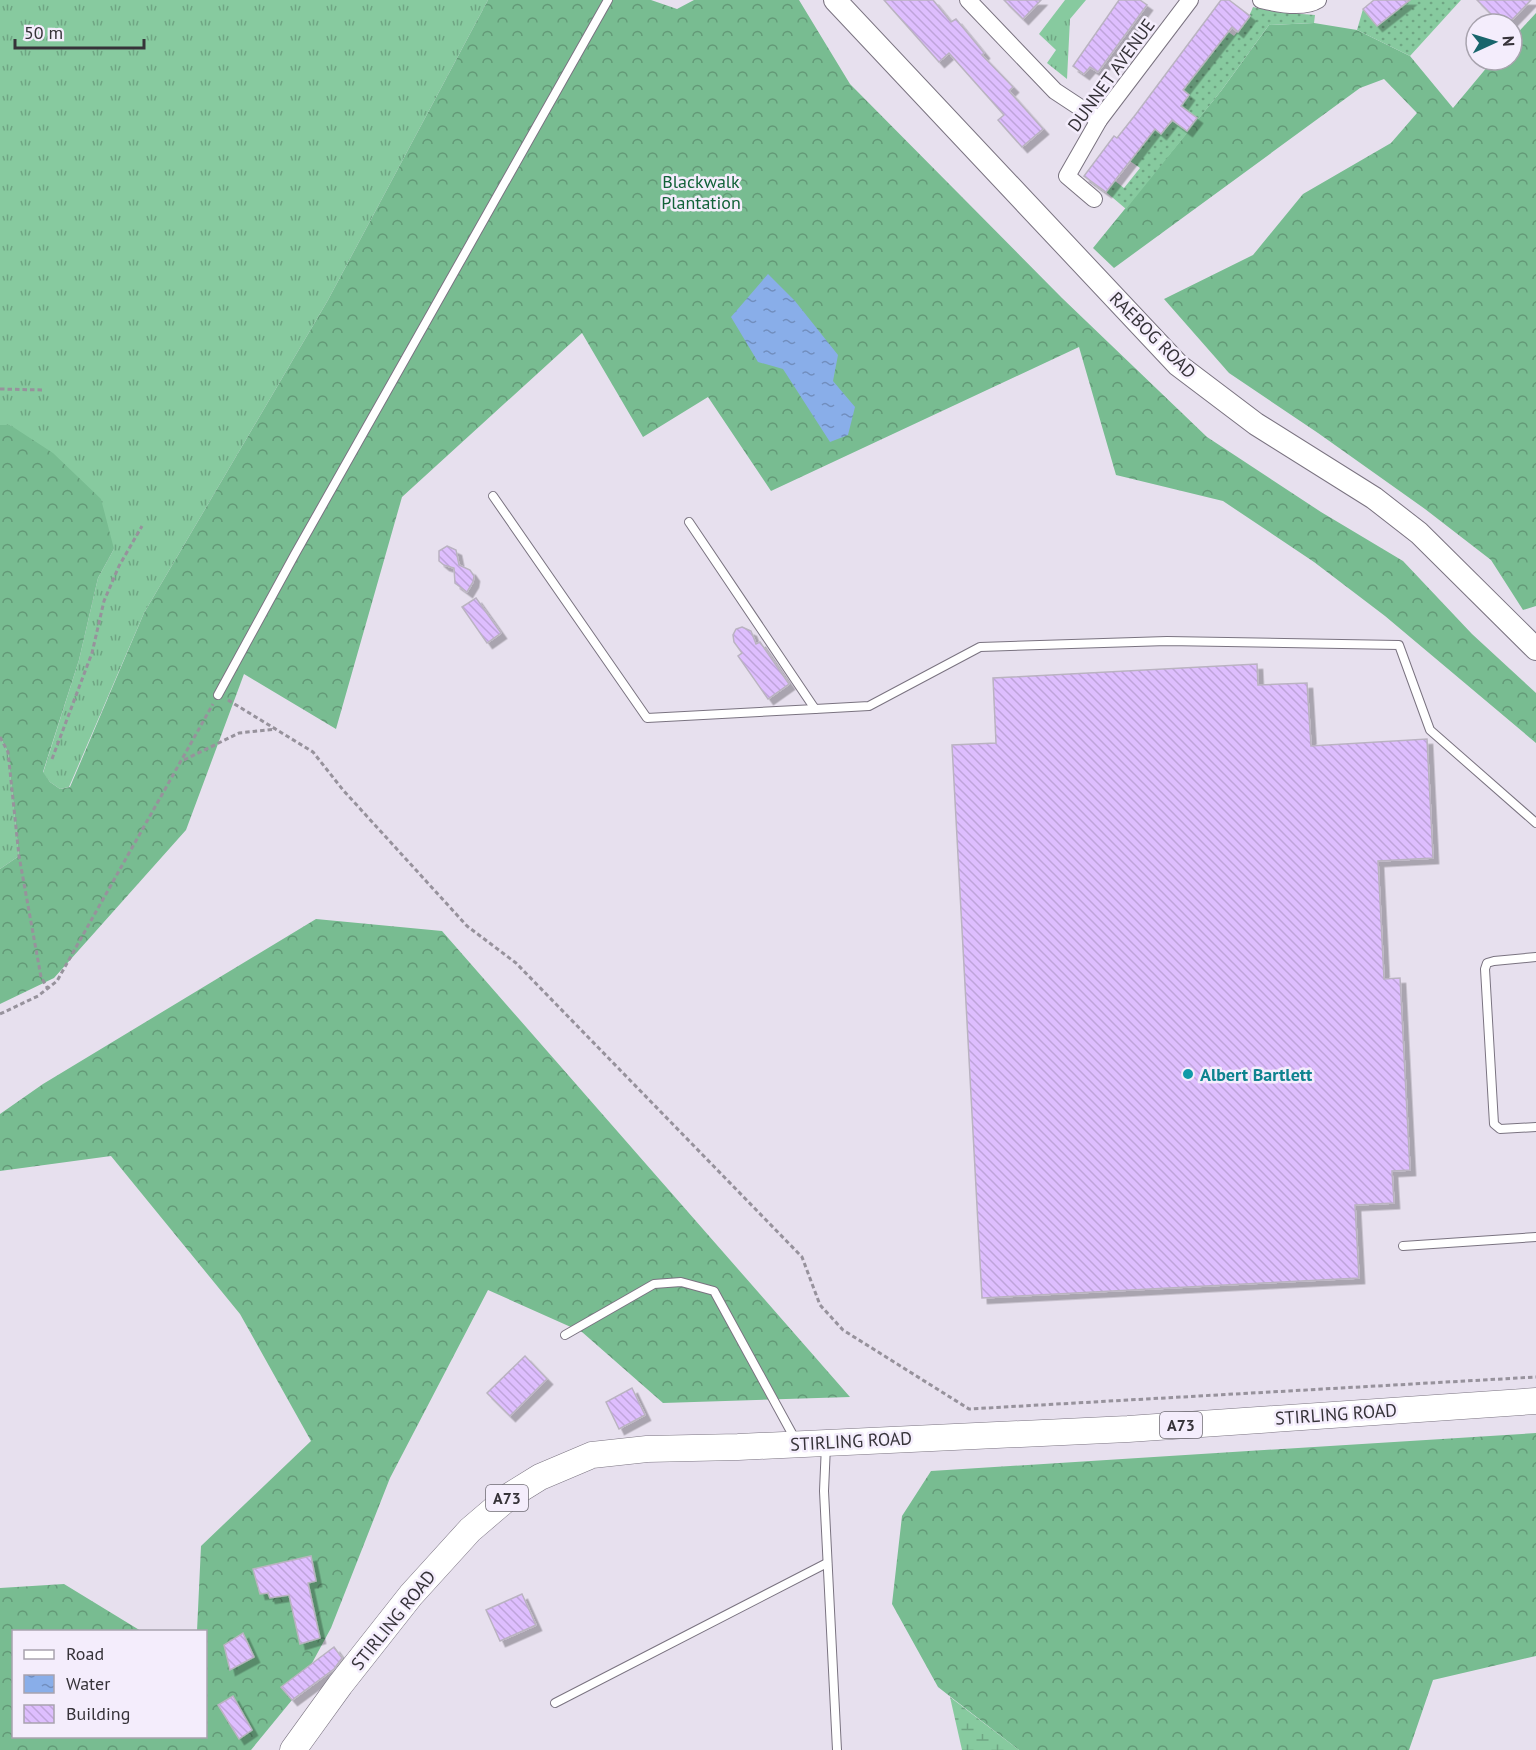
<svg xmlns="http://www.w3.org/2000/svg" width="1536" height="1750" viewBox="0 0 1536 1750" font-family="'PT Sans',sans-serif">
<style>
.grass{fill:url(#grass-tufts)}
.forest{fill:url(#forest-crowns)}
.wetland{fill:url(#wetland-marsh)}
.garden{fill:url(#garden-dots)}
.water{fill:url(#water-ripples)}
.building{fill:url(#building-back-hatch);stroke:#bab3c1;stroke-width:1.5;filter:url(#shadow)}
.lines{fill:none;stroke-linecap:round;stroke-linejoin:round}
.service-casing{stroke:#7a7380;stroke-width:10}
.minor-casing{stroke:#7a7380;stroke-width:18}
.secondary-casing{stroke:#7a7380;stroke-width:24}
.primary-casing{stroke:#7a7380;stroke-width:27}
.path{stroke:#97929c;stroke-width:3;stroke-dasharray:4.5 3;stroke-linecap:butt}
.service{stroke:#fff;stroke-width:8}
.minor{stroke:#fff;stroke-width:16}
.secondary{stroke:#fff;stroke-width:22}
.primary{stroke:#fff;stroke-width:26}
.culture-dot{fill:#0f9aa8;stroke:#f4edfc;stroke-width:2}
.labels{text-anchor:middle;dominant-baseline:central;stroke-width:5;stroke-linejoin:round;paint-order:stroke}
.shield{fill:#f4edfc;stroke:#6f6b74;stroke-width:1.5}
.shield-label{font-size:16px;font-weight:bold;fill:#363339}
.street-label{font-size:18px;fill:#363339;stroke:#f4edfc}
.park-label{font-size:18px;fill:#126239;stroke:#f4edfc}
.culture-label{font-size:18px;font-weight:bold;fill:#0d838f;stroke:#f4edfc;text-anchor:start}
</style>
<defs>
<pattern id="grass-tufts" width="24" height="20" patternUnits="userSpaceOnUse" patternTransform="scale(1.5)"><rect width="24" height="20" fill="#87ca9f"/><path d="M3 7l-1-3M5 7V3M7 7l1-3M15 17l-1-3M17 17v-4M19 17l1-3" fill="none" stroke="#6fa583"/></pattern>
<pattern id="forest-crowns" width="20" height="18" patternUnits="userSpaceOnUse" patternTransform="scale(1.5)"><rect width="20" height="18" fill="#78bc91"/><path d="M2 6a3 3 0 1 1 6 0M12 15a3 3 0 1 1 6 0" fill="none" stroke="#639977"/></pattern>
<pattern id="wetland-marsh" width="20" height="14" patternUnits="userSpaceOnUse" patternTransform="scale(1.5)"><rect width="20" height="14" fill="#87ca9f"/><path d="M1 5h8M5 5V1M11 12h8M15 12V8" fill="none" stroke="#6fa583"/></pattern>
<pattern id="garden-dots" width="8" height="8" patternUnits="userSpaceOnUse" patternTransform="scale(1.5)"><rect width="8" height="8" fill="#87ca9f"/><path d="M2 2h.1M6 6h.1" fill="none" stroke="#6fa583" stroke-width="1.8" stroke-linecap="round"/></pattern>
<pattern id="water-ripples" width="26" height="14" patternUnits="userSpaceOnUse" patternTransform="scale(1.5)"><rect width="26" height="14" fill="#89aee9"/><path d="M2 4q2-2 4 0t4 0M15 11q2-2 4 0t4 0" fill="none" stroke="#718ebe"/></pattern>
<pattern id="building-back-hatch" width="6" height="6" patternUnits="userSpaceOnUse" patternTransform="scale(1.5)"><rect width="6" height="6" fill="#debefe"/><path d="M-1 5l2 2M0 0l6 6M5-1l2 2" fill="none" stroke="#bfa4da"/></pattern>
<filter id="shadow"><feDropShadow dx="5.5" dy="5.5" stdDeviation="0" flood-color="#0004"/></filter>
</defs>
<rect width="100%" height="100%" fill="#e7e0ee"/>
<g class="grass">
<polygon points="0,0 488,0 328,300 144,613 69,787 60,789 50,782 43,773 79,660 98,578 114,549 10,425 0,425"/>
<polygon points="1065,0 1086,0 1070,19 1067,79 1047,63 1056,50 1039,34"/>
<polygon points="0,737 8,752 19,856 0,869"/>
</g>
<g class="forest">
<polygon points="488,0 651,0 677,9 694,0 799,0 850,84 1062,298 1207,437 1321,512 1403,561 1472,634 1536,693 1536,743 1385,616 1314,562 1223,501 1116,475 1079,347 771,491 708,397 643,437 582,333 402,497 336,729 244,674 186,830 54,978 0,1004 0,869 19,856 8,752 0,737 0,425 10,425 53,453 101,499 114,549 98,578 79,660 43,772 50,782 60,789 70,787 144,613 328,300"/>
<polygon points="1536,13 1536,606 1523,610 1491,560 1425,509 1318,433 1229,373 1164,299 1253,255 1303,194 1391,143 1417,113 1384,79 1360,88 1114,268 1093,248 1221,91 1269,25 1314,23 1357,30 1410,56 1453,108 1493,60 1512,60 1512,39"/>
<polygon points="316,919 442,931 850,1397 663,1403 582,1332 488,1290 390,1478 331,1628 292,1700 251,1750 0,1750 0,1588 64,1584 141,1631 14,1632 14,1736 206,1736 206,1632 197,1631 201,1546 311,1441 240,1314 111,1156 0,1171 0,1114 43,1084"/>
<polygon points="1536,1433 1536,1656 1433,1680 1409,1750 1019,1750 938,1687 892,1604 902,1516 931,1471"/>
</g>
<polygon class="wetland" points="950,1697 1019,1750 962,1750"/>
<g class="garden">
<polygon points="1410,0 1461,0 1410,56 1357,30 1363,9 1378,26"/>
<path d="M1253,7L1276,12L1315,15L1314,23L1269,25L1221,91L1126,209L1106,192L1115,181L1124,188L1140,168L1130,161L1155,129L1161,133L1173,121L1187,131L1196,118L1181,106L1189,95L1183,90L1227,31L1234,36C1242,27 1249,18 1253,7Z"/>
</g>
<polygon class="water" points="768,274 795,301 838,355 833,381 855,407 848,435 830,442 783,369 758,362 731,317"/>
<g class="building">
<polygon points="884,0 933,0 951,22 956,19 984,53 982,55 1013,87 1009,91 1043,129 1022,147 998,120 1004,115 949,53 939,62"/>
<polygon points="1004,0 1041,0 1023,19"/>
<polygon points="1119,0 1140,0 1147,5 1098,72 1090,67 1084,74 1073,66"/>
<polygon points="1221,0 1229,0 1250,16 1238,32 1232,27 1183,90 1189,95 1181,106 1197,118 1187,131 1172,120 1161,134 1155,129 1106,192 1084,176 1114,136 1117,138 1136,114"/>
<polygon points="1374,0 1410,0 1377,26 1363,9"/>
<polygon points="1477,0 1531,0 1508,24 1501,24"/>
<polygon points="447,546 456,550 459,565 470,570 474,576 473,582 467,592 455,583 454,568 444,565 439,561 439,551"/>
<polygon points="476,598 501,633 487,643 462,607"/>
<polygon points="742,627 751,631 756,644 760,642 789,684 768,699 738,656 742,653 734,642 733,635 736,629"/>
<polygon points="1257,664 1258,685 1307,683 1311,746 1427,739 1433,858 1378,861 1384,979 1400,978 1410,1170 1392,1171 1394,1203 1355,1205 1359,1278 982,1298 952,745 996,743 993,678"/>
<polygon points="525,1356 547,1379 510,1416 487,1393"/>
<polygon points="632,1388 645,1415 619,1429 606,1402"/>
<polygon points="311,1556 316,1581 308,1583 320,1638 300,1644 289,1595 270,1598 268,1593 260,1594 253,1569"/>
<polygon points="522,1594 536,1625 500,1641 486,1610"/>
<polygon points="243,1633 254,1657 230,1670 224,1645"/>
<polygon points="334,1647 342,1658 334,1669 292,1700 281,1687"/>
<polygon points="233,1696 252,1730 239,1739 218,1705"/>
</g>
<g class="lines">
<defs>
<g id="service">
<polyline points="493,496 647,718 815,709"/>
<polyline points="689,522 815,709 869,706 980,647 1167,641 1399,645 1430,730 1536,823"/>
<polyline points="218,695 295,554 608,0"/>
<polyline points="1536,957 1494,961 1487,963 1485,969 1494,1124 1500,1129 1536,1127"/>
<polyline points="1403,1246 1536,1237"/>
<polyline points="565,1335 654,1284 681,1282 714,1291 795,1439"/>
<polyline points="826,1445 824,1491 837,1750"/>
<polyline points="555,1703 827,1563"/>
</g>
<g id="minor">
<polyline points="968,0 1055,91 1099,120"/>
<path d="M1261,0C1277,4 1304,9 1318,0"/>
<polyline points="1094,199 1067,176 1099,120 1190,0"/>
</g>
<polyline id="secondary" points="835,0 1178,365 1256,424 1374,498 1419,533 1536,649"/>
<polyline id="primary" points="293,1750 340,1685 411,1595 470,1530 511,1495 540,1477 592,1455 647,1449 738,1447 1128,1429 1536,1401"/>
</defs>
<use href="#service" class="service-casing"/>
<use href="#minor" class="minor-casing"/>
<use href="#secondary" class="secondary-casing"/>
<use href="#primary" class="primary-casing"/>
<g class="path">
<polyline points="0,389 43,390"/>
<polyline points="228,700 313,752 343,790 467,926 516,963 802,1257 820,1305 843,1330 969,1409 1536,1377"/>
<polyline points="0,737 8,752 19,856 41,977 48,989"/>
<polyline points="52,759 92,653 104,601 119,566 142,526"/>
<polyline points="184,760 239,733 276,729"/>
<polyline points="0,1014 38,996 57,981 213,704"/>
</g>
<use href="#service" class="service"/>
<use href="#minor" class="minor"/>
<use href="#secondary" class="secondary"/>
<use href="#primary" class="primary"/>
</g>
<circle class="culture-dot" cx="1188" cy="1074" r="6"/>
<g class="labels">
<g class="shield">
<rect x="1160" y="1412" width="42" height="26" rx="4.5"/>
<rect x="486" y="1485" width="42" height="26" rx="4.5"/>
</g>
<g class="shield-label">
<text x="1181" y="1425">A73</text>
<text x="507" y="1498">A73</text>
</g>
<g class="street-label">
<text transform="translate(1111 75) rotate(-54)">DUNNET AVENUE</text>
<text transform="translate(1153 335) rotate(45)">RAEBOG ROAD</text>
<text transform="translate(1336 1414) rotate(-4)">STIRLING ROAD</text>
<text transform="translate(851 1441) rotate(-3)">STIRLING ROAD</text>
<text transform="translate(393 1620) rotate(-51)">STIRLING ROAD</text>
</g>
<g class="park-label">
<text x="701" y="181">Blackwalk<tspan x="701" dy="21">Plantation</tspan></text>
</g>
<g class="culture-label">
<text x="1200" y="1074">Albert Bartlett</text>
</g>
</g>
<rect x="12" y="1630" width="195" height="108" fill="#f4edfc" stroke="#a8a3ae" stroke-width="1.5"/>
<rect x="24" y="1650" width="30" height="9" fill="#ffffff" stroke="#a8a3ae" stroke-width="1.5"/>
<text x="66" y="1660" font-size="18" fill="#363339">Road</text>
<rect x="24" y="1675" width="30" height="18" fill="url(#water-ripples)" stroke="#a8a3ae" stroke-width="1.5"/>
<text x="66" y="1690" font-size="18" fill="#363339">Water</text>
<rect x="24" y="1705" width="30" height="18" fill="url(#building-back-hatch)" stroke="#a8a3ae" stroke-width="1.5"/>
<text x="66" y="1720" font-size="18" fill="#363339">Building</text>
<g transform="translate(1494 42) rotate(86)"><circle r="28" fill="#f4edfc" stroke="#a8a3ae" stroke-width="1.5"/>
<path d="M0-4.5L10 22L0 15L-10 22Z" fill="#18656c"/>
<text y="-9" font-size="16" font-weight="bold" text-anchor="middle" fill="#363339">N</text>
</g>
<path d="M15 39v9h129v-9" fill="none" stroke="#363339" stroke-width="3"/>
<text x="24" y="39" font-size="18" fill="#363339" stroke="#f4edfc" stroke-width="4.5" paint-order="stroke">50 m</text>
</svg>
